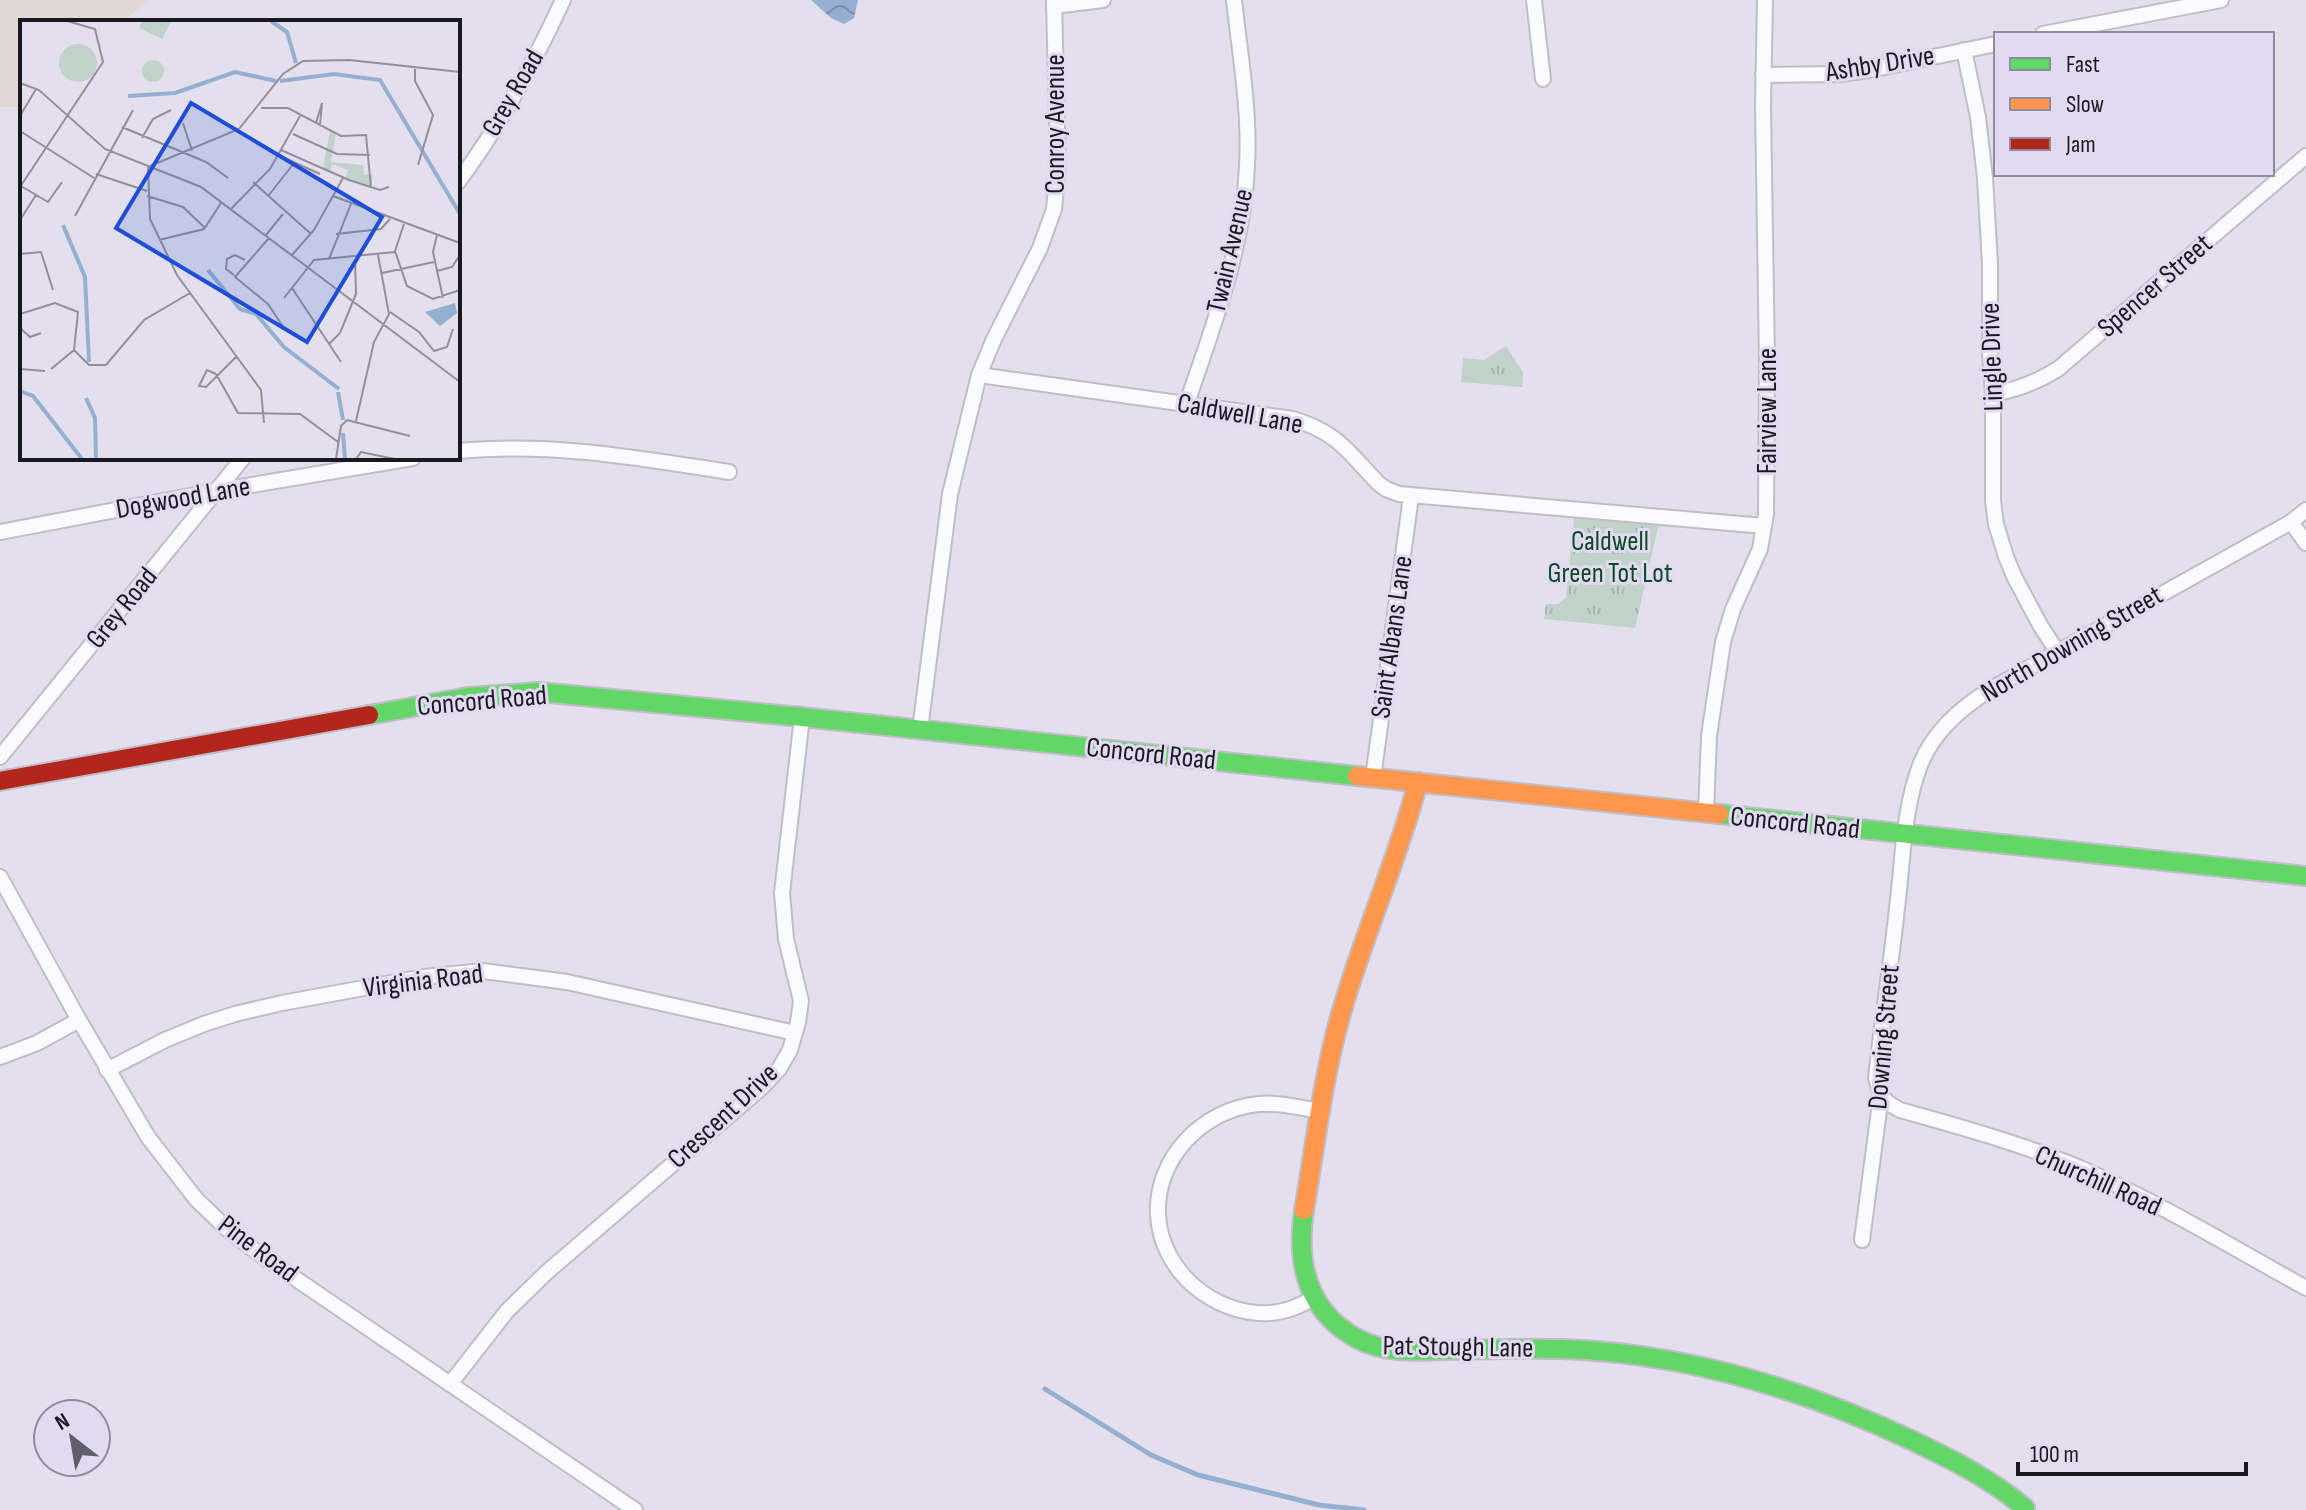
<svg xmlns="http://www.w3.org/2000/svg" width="2306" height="1510" viewBox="0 0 2306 1510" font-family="'Sofia Sans Condensed',sans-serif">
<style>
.education{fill:#e1d8d3}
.grass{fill:url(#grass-tufts)}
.water{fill:url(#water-waves)}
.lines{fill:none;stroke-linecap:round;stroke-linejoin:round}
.stream{stroke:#95afd1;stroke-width:5}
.street-casing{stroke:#c0bdc7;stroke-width:18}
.fast-casing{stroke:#c0bdc7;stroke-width:22}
.slow-casing{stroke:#c0bdc7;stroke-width:22}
.jam-casing{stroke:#c0bdc7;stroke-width:22}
.street{stroke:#fbfafc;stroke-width:14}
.fast{stroke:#63d668;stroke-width:18}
.slow{stroke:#ff974d;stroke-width:18}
.jam{stroke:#b3261e;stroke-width:18}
.labels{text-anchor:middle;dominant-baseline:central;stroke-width:6;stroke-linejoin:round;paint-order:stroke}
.street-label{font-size:28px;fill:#1a1820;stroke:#e1daf1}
.park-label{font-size:28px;fill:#0b4925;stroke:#e1daf1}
.inset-river{fill:none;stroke:#95afd1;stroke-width:4}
.inset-road{fill:none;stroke:#938f9a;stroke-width:2}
.view{fill:#1d4ed8;fill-opacity:0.15;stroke:#1d4ed8;stroke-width:4}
.inset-edge{fill:none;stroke:#1a1820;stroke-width:4}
</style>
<defs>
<pattern id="grass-tufts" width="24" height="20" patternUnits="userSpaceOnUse" patternTransform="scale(2)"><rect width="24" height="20" fill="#c1d2ca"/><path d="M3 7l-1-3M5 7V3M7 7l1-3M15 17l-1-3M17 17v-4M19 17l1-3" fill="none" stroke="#a5b4ad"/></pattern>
<pattern id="water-waves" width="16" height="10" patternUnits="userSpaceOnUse" patternTransform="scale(2)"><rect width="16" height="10" fill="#95afd1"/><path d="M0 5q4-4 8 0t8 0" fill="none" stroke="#798da9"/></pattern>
</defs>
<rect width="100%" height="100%" fill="#e3dfec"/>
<polygon class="education" points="0,0 149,0 122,22 19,20 19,107 0,107"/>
<g class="grass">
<polygon points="1506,346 1523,372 1522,387 1461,382 1463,358 1484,360"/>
<polygon points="1575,510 1660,519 1635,628 1544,619 1546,604 1558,604 1566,598"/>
</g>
<polygon class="water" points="811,0 858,0 854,18 844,24 831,18"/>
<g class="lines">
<polyline class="stream" points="1045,1389 1151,1455 1198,1475 1319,1505 1364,1510"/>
<defs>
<g id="street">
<polyline points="1534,0 1543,79"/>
<polyline points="1054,6 1103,0"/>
<polyline points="2043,34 2221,0"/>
<polyline points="1964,50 1978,117 1985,178 1990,264 1990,353 1993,394 1993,501 1996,524 2006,557 2015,578 2040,625 2057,651"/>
<polyline points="1763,75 1842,74 1875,69 1996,44"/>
<path d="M458,182C499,127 534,63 563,0"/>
<path d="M979,375L1293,419C1339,433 1348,452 1379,484L1386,489L1399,494L1764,526"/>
<path d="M1993,394C2018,390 2037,382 2058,369L2306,156"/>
<path d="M1187,403C1213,326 1244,247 1247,165C1250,110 1240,55 1234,0"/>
<path d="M458,451C550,442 639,458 729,472"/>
<polyline points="2291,522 2306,543"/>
<polyline points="0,532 216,491 413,458"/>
<polyline points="920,730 950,494 979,375 994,339 1040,248 1054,209 1058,165 1054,0"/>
<polyline points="0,757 243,458"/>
<polyline points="1373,778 1411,496"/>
<polyline points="1706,813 1709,736 1723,642 1733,609 1760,549 1766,514 1767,363 1763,105 1765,0"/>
<polyline points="0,877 79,1020 148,1137 196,1199 227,1229 258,1253 635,1510"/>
<polyline points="0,1057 37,1043 79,1020"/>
<polyline points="107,1070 165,1040 204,1024 235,1014 282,1003 424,977 483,971 567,982 795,1033"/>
<path d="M1881,1095L1888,1103L1900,1110C1961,1127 2022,1144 2080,1168C2158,1202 2232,1247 2306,1288"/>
<path d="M1862,1240L1881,1095L1876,1078C1882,1021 1891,965 1897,908C1903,861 1903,808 1921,763C1934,731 1962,707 1991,689L2291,522L2306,510"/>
<path d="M1316,1297C1301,1305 1287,1312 1270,1313C1215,1316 1161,1272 1158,1215C1155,1158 1203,1109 1259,1104C1278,1102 1300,1108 1320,1111"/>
<polyline points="450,1384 507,1311 547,1272 761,1088 779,1069 790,1050 798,1022 801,1001 786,939 782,893 802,717"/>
</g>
<g id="fast">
<polyline points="369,715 468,697 539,692 802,717 1357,776"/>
<polyline points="1719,814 2306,876"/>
<path d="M1304,1210C1296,1263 1307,1312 1358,1339C1386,1354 1417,1351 1447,1350C1486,1349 1524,1348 1562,1349C1685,1353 1801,1388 1911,1440C1951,1459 1991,1479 2025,1508"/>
</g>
<g id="slow">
<polyline points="1357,776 1719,814"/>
<path d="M1304,1210C1316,1142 1323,1073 1343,1007C1365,931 1398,859 1418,782"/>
</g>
<polyline id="jam" points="0,781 369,715"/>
</defs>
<use href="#street" class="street-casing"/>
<use href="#fast" class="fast-casing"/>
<use href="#slow" class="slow-casing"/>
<use href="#jam" class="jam-casing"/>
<use href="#street" class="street"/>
<use href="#fast" class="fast"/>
<use href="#slow" class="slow"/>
<use href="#jam" class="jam"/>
</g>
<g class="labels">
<g class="street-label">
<text transform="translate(1880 64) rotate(-9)">Ashby Drive</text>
<text transform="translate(513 93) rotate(-60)">Grey Road</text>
<text transform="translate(1055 124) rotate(-90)">Conroy Avenue</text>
<text transform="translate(1230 251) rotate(-77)">Twain Avenue</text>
<text transform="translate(2155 286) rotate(-41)">Spencer Street</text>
<text transform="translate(1992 357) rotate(-92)">Lingle Drive</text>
<text transform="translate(1767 411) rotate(-90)">Fairview Lane</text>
<text transform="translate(1240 414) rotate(10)">Caldwell Lane</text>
<text transform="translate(183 498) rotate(-10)">Dogwood Lane</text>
<text transform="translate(122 608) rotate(-51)">Grey Road</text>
<text transform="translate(1392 637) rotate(-82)">Saint Albans Lane</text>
<text transform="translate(2072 644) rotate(-30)">North Downing Street</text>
<text transform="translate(482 701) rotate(-5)">Concord Road</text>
<text transform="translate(1151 754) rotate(6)">Concord Road</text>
<text transform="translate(1795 823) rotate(6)">Concord Road</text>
<text transform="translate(423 981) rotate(-7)">Virginia Road</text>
<text transform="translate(1884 1037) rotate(-85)">Downing Street</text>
<text transform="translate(723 1116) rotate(-43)">Crescent Drive</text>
<text transform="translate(2098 1181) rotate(24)">Churchill Road</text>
<text transform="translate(258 1249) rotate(37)">Pine Road</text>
<text transform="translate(1458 1347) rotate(1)">Pat Stough Lane</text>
</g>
<g class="park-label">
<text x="1610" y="541">Caldwell<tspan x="1610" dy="32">Green Tot Lot</tspan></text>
</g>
</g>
<g transform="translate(20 20)">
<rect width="440" height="440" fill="#e3dfec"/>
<path d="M310,110L316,113L311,142L343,145L344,155L353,154L351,167L325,159L328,150L312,144L310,152L303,149Z" fill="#c1d2ca"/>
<path d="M122,1H151L142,19L119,8ZM39 43a19 19 0 1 1 38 0a19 19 0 1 1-38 0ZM122 51a11 11 0 1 1 22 0a11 11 0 1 1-22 0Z" fill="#c1d2ca"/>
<path d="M435,283L437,293L420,306L405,292Z" fill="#95afd1"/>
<path class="inset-river" d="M251,1L267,12L276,43M260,61L314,54L360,60L440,194M108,76L155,73L215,52L256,61M43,205L65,257L69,342M188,250L220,289L236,294L264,327L319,369M0,371L13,376L62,439M318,372L323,400M66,378L75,398L76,439M323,413L325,439"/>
<path class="inset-road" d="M395,46V61L413,95L398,145M0,63L19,70L85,129L181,167L440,362M241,88H268L321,116L346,115L351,168M0,96L16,69M163,103L172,131M296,103L302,83L300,105M102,107L186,142L208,158M0,111L74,158M273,114L317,134L350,135M122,118L133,99L151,90M261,130L329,160L360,170L369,167M258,135L300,154M128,146L130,199L157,255L241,370L244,403M130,146L219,109L263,54L283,41L329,40L440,52M76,154L127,171M233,162L291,214M1,166L28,182L42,162M0,167L83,42L75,9L47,1M249,175L274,143M127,176L163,187L185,208M313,176L440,223M211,189L250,149L280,96M55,196L113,90M0,200L16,175M384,204L375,231L387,266L413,279L440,270M316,214L361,209L370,199M246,215L263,194M417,215L413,232L423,278M249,218L215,257L248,284L264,308M139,220L184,209L201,183M0,234L21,232L33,270M272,235L294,210L323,158M309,239L331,184M417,251L432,247L440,235M362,253L414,242M214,255L206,249L207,239L215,235L225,240M272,268L321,342M264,278L294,240L375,232M370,292L399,312L414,331L427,327L433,309M0,294L35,283L58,292L54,330L31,349M0,308L10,317L21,313M309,324L320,313L336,274L335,240M54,330L69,345H86L124,300L170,273M0,349L25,351M196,354L218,393L280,394L318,422M196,354L187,350L179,366L186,367L216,337M336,401L354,322L369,294L358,235M316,439L321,406L327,400L390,416M336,439L341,432L375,439"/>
<path class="view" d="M171,83L362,197L287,322L96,208Z"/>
<rect width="440" height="440" class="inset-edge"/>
</g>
<rect x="1994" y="32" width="280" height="144" fill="#e1daf1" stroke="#918c9d" stroke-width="2"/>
<rect x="2010" y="58" width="40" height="12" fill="#63d668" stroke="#918c9d" stroke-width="2"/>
<text x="2066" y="72" font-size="24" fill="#1a1820">Fast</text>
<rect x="2010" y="98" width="40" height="12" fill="#ff974d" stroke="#918c9d" stroke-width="2"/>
<text x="2066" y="112" font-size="24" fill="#1a1820">Slow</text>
<rect x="2010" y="138" width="40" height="12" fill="#b3261e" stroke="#918c9d" stroke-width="2"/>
<text x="2066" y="152" font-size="24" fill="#1a1820">Jam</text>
<g transform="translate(72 1438) rotate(329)"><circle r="38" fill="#e1daf1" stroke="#918c9d" stroke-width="2"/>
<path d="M0-6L14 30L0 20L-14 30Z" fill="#605e67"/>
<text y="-12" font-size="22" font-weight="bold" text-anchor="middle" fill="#1a1820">N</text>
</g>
<path d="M2018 1462v12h228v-12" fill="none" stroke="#1a1820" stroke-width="4"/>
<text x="2030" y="1462" font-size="24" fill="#1a1820" stroke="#e1daf1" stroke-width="6" paint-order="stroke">100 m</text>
</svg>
